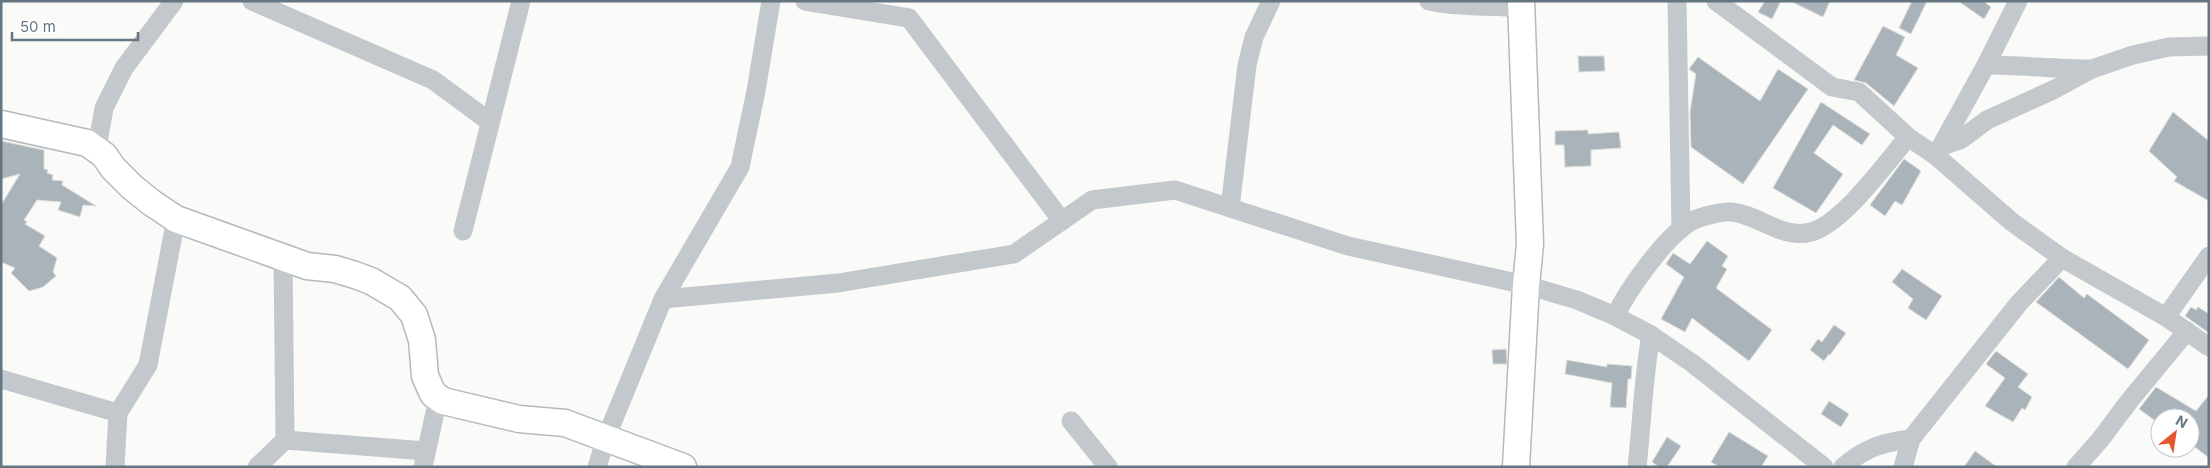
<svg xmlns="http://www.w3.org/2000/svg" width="2210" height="468" viewBox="0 0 2210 468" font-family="Inter,sans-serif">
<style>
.building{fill:#aab3b9;stroke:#dcdcda}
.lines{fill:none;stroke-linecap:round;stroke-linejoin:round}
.secondary-casing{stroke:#b3babf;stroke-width:29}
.street{stroke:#c3c8cc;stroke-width:19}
.secondary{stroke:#fff;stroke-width:26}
</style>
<rect width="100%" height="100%" fill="#fafaf8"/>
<g class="building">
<polygon points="1765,1 1781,1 1772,19 1758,12"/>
<polygon points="1790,1 1830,1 1823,17"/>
<polygon points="1912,1 1927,1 1911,34 1899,28"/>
<polygon points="1958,1 1983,1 1991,7 1984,19"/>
<polygon points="1883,26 1905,37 1896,55 1918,68 1894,106 1866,83 1854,80"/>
<polygon points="1578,56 1604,56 1605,71 1579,72"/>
<polygon points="1698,57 1760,101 1778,69 1808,89 1743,184 1691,147 1690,112 1696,74 1689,69"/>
<polygon points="1821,102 1870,134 1862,145 1833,125 1814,153 1843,174 1816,213 1773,188"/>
<polygon points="2173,112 2209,141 2209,201 2174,181 2177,177 2149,151"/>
<polygon points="1588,130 1588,134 1619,132 1621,148 1591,150 1591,166 1565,167 1564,145 1555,145 1555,131"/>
<polygon points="1,141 44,150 44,169 48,170 47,173 53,175 52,180 63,181 62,185 96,206 83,205 80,217 58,210 61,202 37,200 24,220 27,222 25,224 45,236 39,246 57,258 53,272 56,276 43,287 29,291 11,273 15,268 1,262 1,205 20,174 1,179"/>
<polygon points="1904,159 1921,171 1902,205 1895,201 1885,216 1870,205"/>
<polygon points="1707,241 1728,256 1722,266 1727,269 1716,288 1772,330 1749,361 1692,318 1685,332 1661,319 1684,277 1666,264 1673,253 1690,264"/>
<polygon points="1902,269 1942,296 1926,320 1908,308 1913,299 1892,282"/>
<polygon points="2059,277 2084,298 2087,294 2149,340 2128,369 2036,302"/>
<polygon points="2191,307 2196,310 2198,307 2209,314 2209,333 2185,316"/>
<polygon points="1834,325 1846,333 1830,355 1829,354 1824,361 1810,350 1818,339 1822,342"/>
<polygon points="1506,349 1507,364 1493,364 1492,350"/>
<polygon points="1996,351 2028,374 2018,387 2032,397 2025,410 2022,408 2013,422 1985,406 2005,378 1986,364"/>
<polygon points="1567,360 1607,367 1607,364 1632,366 1631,379 1628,379 1626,408 1610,407 1612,383 1565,374"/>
<polygon points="2156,387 2196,411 2209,395 2209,458 2190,443 2190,418 2159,418 2157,422 2139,409"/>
<polygon points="1829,401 1849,414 1841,427 1821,414"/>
<polygon points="1729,432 1768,456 1761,467 1719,467 1711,462"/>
<polygon points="1667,437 1681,446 1667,467 1659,467 1652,462"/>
<polygon points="1975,451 1997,467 1964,467"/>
</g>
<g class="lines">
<defs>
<g id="secondary">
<polyline points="1,124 87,143 104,155 113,168 132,187 152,203 176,219 307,266 335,269 355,275 371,281 400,298 414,315 422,340 425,376 433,394 443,401 519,419 565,423 683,467"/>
<polyline points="1516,467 1526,285 1530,244 1521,1"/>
</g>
</defs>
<use href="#secondary" class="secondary-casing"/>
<g class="street">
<polyline points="252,1 433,80 490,122"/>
<polyline points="805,1 909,18 1062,221"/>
<path d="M1429,1C1459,8 1490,5 1521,8"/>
<polyline points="1677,1 1681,229"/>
<polyline points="1716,1 1832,87 1859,92 1908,137 1936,156 2012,222 2062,258 2166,317 2209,347"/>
<path d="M1986,65C2021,65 2055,69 2090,69"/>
<polyline points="1942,146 1960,140 1987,120 2055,89 2092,69 2133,55 2169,47 2209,46"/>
<polyline points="97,148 104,108 124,68 174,1"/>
<polyline points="1939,150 1986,65 2018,1"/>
<polyline points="1230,208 1247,65 1254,37 1271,1"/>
<polyline points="463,231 521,1"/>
<polyline points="283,257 285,440"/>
<polyline points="663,299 838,283 1014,254 1092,200 1175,190 1348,246 1526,285 1577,300 1615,316 1651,335 1692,363 1824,467"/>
<path d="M1615,316C1628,290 1667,233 1694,220C1700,217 1724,211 1731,212C1758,214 1782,240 1811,232C1843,223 1886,163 1908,137"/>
<polyline points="2166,317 2209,256"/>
<polyline points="1,379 118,413"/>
<polyline points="1071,421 1108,467"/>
<polyline points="115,467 118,413 148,365 176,219"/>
<polyline points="257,467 285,440 426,451"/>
<polyline points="423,467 438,399"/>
<polyline points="597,467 606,438 663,299 740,167 756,91 771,1"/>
<path d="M1637,467C1642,423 1643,379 1651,335"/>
<path d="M1843,467C1865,448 1883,442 1911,439"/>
<polyline points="1903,467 1911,439 2019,303 2062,258"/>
<polyline points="2076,467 2100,440 2130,400 2187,331"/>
</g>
<use href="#secondary" class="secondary"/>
</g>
<rect width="2210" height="468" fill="none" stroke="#657683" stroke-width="5"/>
<g transform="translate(2175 433) rotate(30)"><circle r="24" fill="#ffffff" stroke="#c1c8cd"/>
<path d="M0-4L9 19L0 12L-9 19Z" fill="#e4572e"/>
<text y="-8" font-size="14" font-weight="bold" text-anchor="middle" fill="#657683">N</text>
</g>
<path d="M12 32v8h126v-8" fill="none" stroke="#657683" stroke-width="2.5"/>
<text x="20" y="32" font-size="15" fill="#657683" stroke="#ffffff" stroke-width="4" paint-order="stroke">50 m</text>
</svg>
